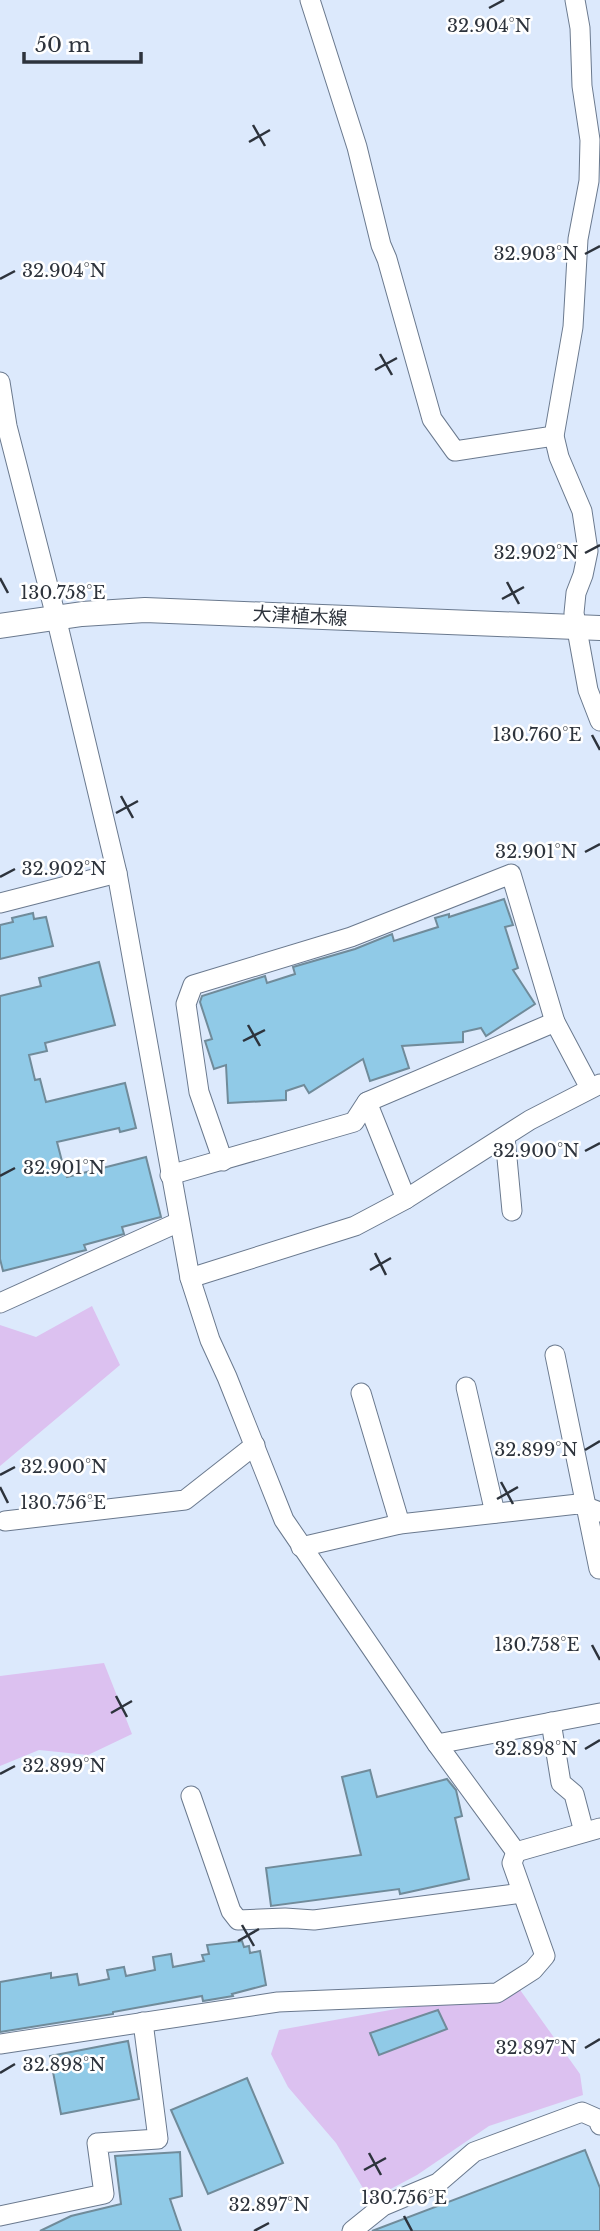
<svg xmlns="http://www.w3.org/2000/svg" width="600" height="2231" viewBox="0 0 600 2231" font-family="'Libre Baskerville','Noto Sans JP',serif">
<style>
.green{fill:#dcc1f0}
.building{fill:#90cae7;stroke:#708b9a;stroke-width:2}
.lines{fill:none;stroke-linecap:round;stroke-linejoin:round}
.minor-casing{stroke:#6a798e;stroke-width:21}
.major-casing{stroke:#6a798e;stroke-width:26}
.minor{stroke:#fff;stroke-width:19}
.major{stroke:#fff;stroke-width:24}
.ticks{fill:none;stroke:#2d333c;stroke-width:2.5}
.labels{text-anchor:middle;dominant-baseline:central;stroke-width:5;stroke-linejoin:round;paint-order:stroke}
.street-label{font-size:19px;fill:#2d333c;stroke:#fff}
.ticks-label{font-size:18px;text-anchor:middle;fill:#2d333c;stroke:#fff;stroke-width:5;stroke-linejoin:round;paint-order:stroke}
</style>
<rect width="100%" height="100%" fill="#dce9fc"/>
<g class="green">
<polygon points="92,1306 120,1365 0,1466 0,1325 36,1337"/>
<polygon points="104,1663 132,1734 88,1755 39,1750 0,1766 0,1676"/>
<polygon points="518,1987 580,2074 583,2095 489,2126 417,2175 370,2200 336,2143 288,2087 271,2054 279,2030"/>
</g>
<g class="building">
<polygon points="504,899 513,925 505,927 518,968 513,970 535,1004 486,1036 481,1028 463,1032 463,1042 402,1046 409,1068 370,1081 363,1059 309,1093 304,1085 286,1091 286,1100 228,1103 226,1065 214,1069 205,1041 212,1039 200,1002 202,996 265,976 267,983 295,974 293,967 355,949 392,934 394,941 438,927 435,918 449,914 449,917"/>
<polygon points="33,913 34,919 46,917 53,946 0,959 0,925 13,922 12,918"/>
<polygon points="99,962 115,1025 45,1043 47,1051 29,1055 35,1080 40,1079 46,1102 125,1083 136,1128 120,1132 119,1128 57,1142 64,1169 67,1177 146,1157 161,1217 122,1227 124,1234 84,1245 86,1250 3,1271 0,1259 0,996 41,986 39,978"/>
<polygon points="370,1770 377,1797 447,1779 456,1790 462,1816 455,1818 469,1879 400,1894 399,1889 271,1906 266,1868 361,1855 342,1777"/>
<polygon points="242,1941 244,1947 249,1946 250,1953 260,1951 266,1985 232,1994 233,1996 203,2001 202,1996 113,2012 113,2014 0,2032 0,1982 51,1973 51,1978 77,1974 79,1985 109,1979 107,1970 124,1967 126,1976 155,1970 153,1957 171,1954 173,1967 204,1961 202,1955 209,1954 207,1945"/>
<polygon points="438,2010 447,2029 379,2055 370,2033"/>
<polygon points="128,2041 139,2099 61,2114 50,2056"/>
<polygon points="247,2078 283,2163 208,2194 171,2110"/>
<polygon points="585,2150 600,2188 600,2231 372,2231"/>
<polygon points="180,2152 182,2196 170,2199 181,2231 40,2231 71,2216 121,2204 115,2156"/>
</g>
<g class="lines">
<defs>
<g id="minor">
<polyline points="310,0 357,147 381,245 387,259 432,419 455,451 554,436"/>
<polyline points="575,0 580,28 582,86 590,140 589,181 578,239 573,327 554,436 559,457 582,511 588,551 583,575 576,593 574,613 588,690 600,721"/>
<polyline points="0,382 7,426 56,617 117,873 190,1278 210,1340 227,1377 284,1520 437,1744 516,1852"/>
<polyline points="0,903 117,873"/>
<polyline points="367,1102 406,1199"/>
<polyline points="505,1137 512,1211"/>
<polyline points="223,1161 199,1092 186,1004 193,985 351,937 511,874 555,1022 590,1088"/>
<polyline points="170,1175 354,1122 367,1102 555,1022"/>
<polyline points="190,1278 355,1226 406,1199 530,1120 600,1084"/>
<polyline points="0,1303 179,1222"/>
<polyline points="555,1355 599,1569"/>
<polyline points="466,1387 495,1513"/>
<polyline points="361,1393 400,1524"/>
<polyline points="5,1521 185,1500 255,1445"/>
<polyline points="301,1547 400,1524 578,1504 600,1512"/>
<polyline points="551,1722 561,1783 574,1794 584,1832"/>
<polyline points="437,1744 600,1713"/>
<polyline points="191,1796 231,1911 238,1920 285,1918 314,1920 522,1893"/>
<polyline points="516,1852 600,1828"/>
<polyline points="0,2044 278,2002 497,1993 533,1970 545,1956 512,1863 516,1852"/>
<polyline points="0,2216 104,2194 97,2143 158,2139 143,2022"/>
<polyline points="352,2231 383,2206 438,2183 474,2152 582,2112 598,2119 600,2125"/>
</g>
<polyline id="major" points="0,626 82,614 145,610 600,628"/>
</defs>
<use href="#minor" class="minor-casing"/>
<use href="#major" class="major-casing"/>
<use href="#minor" class="minor"/>
<use href="#major" class="major"/>
</g>
<path class="ticks" d="M489,8L504,0M253,125L265,146M249,142L270,130M585,254L600,246M0,279L15,271M380,354L392,375M375,370L397,358M585,553L600,545M0,578L8,593M507,582L519,604M502,599L524,587M592,735L600,750M121,796L133,818M116,813L138,801M585,852L600,844M0,877L15,869M248,1025L260,1046M243,1041L265,1030M585,1151L600,1143M0,1176L15,1168M375,1253L386,1275M370,1270L391,1258M585,1450L600,1441M0,1475L15,1467M501,1482L513,1504M0,1487L8,1503M497,1499L518,1487M592,1645L600,1660M116,1696L127,1717M111,1713L132,1701M585,1749L600,1740M0,1774L15,1766M242,1925L254,1946M238,1941L259,1929M585,2048L600,2039M0,2073L15,2064M369,2153L381,2175M364,2170L386,2158M404,2216L412,2231M254,2231L269,2223"/>
<g class="labels">
<g class="street-label">
<text transform="translate(300 616) rotate(3)">大津植木線</text>
</g>
</g>
<g class="ticks-label">
<text x="489" y="32">32.904°N</text>
<text x="536" y="260">32.903°N</text>
<text x="64" y="277">32.904°N</text>
<text x="536" y="559">32.902°N</text>
<text x="63" y="599">130.758°E</text>
<text x="537" y="741">130.760°E</text>
<text x="536" y="858">32.901°N</text>
<text x="64" y="875">32.902°N</text>
<text x="536" y="1157">32.900°N</text>
<text x="64" y="1174">32.901°N</text>
<text x="536" y="1456">32.899°N</text>
<text x="64" y="1473">32.900°N</text>
<text x="63" y="1509">130.756°E</text>
<text x="537" y="1651">130.758°E</text>
<text x="536" y="1755">32.898°N</text>
<text x="64" y="1772">32.899°N</text>
<text x="536" y="2054">32.897°N</text>
<text x="64" y="2071">32.898°N</text>
<text x="404" y="2204">130.756°E</text>
<text x="269" y="2211">32.897°N</text>
</g>
<path d="M24 52v10h117v-10" fill="none" stroke="#2d333c" stroke-width="3.5"/>
<text x="35" y="52" font-size="21" fill="#2d333c" stroke="#ffffff" stroke-width="5" paint-order="stroke">50 m</text>
</svg>
